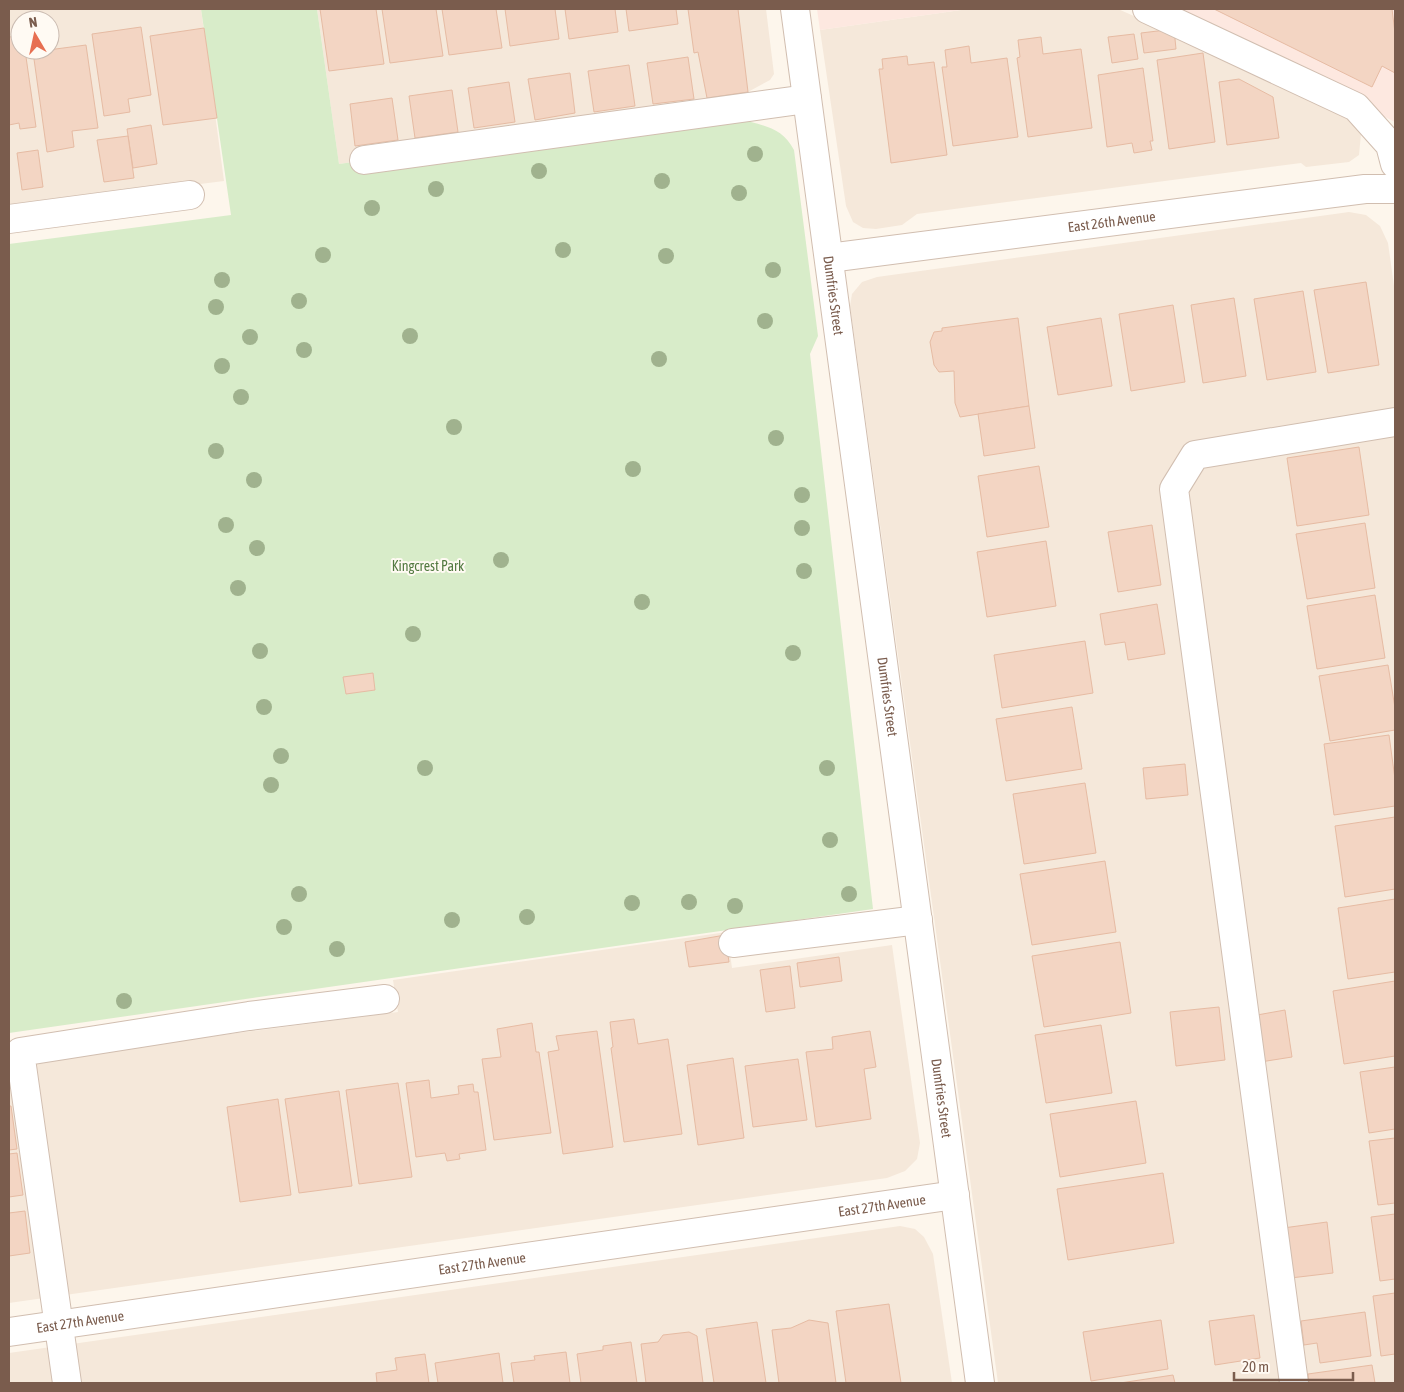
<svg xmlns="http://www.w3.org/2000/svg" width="1404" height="1392" viewBox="0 0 1404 1392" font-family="'Asap Condensed',sans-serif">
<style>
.residential{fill:#f5e8da;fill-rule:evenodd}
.commercial{fill:#fde8e0}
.green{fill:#d8ecc9}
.building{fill:#f3d5c3;stroke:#e6bba3}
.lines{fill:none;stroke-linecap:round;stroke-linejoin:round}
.minor-casing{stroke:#d1beb0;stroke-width:30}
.minor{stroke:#fff;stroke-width:28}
.tree{fill:#a0b28e}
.labels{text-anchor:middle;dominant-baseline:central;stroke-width:4;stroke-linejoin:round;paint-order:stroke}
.street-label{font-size:14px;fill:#7a5c4d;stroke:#fffaf3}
.park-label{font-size:14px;fill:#537a41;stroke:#fffaf3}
</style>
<rect width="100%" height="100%" fill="#fdf6ec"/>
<g class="residential">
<path d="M9,9H201L224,181L9,208ZM20,20H50V50H20Z"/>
<polygon points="317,9 766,9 774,74 770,80 746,93 749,107 339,164"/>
<polygon points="968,9 1118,9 1337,106 1357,125 1361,134 1359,155 1349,162 1306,167 1301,163 917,214 902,225 876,229 863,228 853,222 846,206 820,30"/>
<polygon points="1349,212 1366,215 1380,226 1388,243 1395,293 1395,1383 998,1383 850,306 852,294 862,282 877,277"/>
<polygon points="727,932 732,968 892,945 920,1143 917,1159 905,1171 887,1178 9,1303 9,1063 398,1012 393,980"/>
<polygon points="900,1226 915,1229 924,1237 933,1254 952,1383 9,1383 9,1353"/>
</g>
<g class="commercial">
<polygon points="817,9 968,9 820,30"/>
<polygon points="1166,9 1395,9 1395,122"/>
</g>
<path class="green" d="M201,9H317L339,164L749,107L751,122C770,127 784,131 794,150L818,336L810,354L873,909L9,1033V244L231,215Z"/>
<g class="building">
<polygon points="320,9 376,9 384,64 329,71"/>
<polygon points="382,9 436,9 443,56 390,63"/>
<polygon points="442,9 496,9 502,48 449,55"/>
<polygon points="505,9 555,9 559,39 510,46"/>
<polygon points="565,9 615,9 618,32 569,39"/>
<polygon points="626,9 676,9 678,24 629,31"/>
<polygon points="688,9 738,9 748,92 707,98 698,52 694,53"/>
<polygon points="1214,9 1392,9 1395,33 1395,73 1382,66 1372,87"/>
<polygon points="141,27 151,95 128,99 130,112 104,116 92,34"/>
<polygon points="204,28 217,118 163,125 150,36"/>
<polygon points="1174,29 1176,49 1144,53 1141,33"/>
<polygon points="1134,34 1138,59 1112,63 1108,37"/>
<polygon points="20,36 20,50 25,50 36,127 20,129 19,123 9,125 9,37"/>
<polygon points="1041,37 1043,54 1081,49 1092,128 1028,137 1017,58 1020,57 1018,40"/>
<polygon points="86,45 98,128 72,131 74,147 47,152 33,52"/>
<polygon points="969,46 971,63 1007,58 1018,137 953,146 942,67 947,67 945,50"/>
<polygon points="1203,53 1215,142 1169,149 1157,60"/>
<polygon points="907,56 908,65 934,62 947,155 891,163 879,69 883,69 882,59"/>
<polygon points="688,57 694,99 653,104 647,63"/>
<polygon points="629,65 635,106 594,112 588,71"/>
<polygon points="1143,68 1153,141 1150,141 1152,150 1134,153 1132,143 1107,147 1098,75"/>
<polygon points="570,73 575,113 535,120 528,79"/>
<polygon points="1239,79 1273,97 1279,138 1227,145 1219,82"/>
<polygon points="509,82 515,122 474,128 468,88"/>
<polygon points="452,90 458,132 415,138 409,96"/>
<polygon points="392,98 398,140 355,146 350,104"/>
<polygon points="151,125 157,164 133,168 127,129"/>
<polygon points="128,136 134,178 104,182 97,140"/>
<polygon points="38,150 43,187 22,190 17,153"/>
<polygon points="1366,282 1379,365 1328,373 1314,290"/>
<polygon points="1303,291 1316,372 1267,380 1254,299"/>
<polygon points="1234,298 1246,376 1203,383 1191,305"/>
<polygon points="1173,305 1185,382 1131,391 1119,314"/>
<polygon points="1018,318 1029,406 960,417 955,403 954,371 939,372 934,365 930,342 934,332 942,331 942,328"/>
<polygon points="1101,318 1112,386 1058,395 1047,327"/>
<polygon points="1029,406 1035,448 984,456 978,414"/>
<polygon points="1359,447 1369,515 1297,526 1287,458"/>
<polygon points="1039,466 1049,527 987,537 978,476"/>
<polygon points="1365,523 1375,588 1307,599 1296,534"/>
<polygon points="1152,525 1161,585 1118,592 1108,532"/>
<polygon points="1046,541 1056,606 987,617 977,552"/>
<polygon points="1375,595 1385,658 1317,669 1307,606"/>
<polygon points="1157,604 1165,654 1128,660 1125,642 1105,645 1100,614"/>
<polygon points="1085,641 1093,693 1002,708 994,655"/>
<polygon points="1388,665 1395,708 1395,730 1330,741 1319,676"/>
<polygon points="373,673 375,690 346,694 343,677"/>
<polygon points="1072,707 1082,769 1006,781 996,719"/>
<polygon points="1389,735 1395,779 1395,806 1334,815 1324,744"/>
<polygon points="1185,764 1188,795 1146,799 1143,768"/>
<polygon points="1085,783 1096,853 1024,864 1013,794"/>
<polygon points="1395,817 1395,889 1345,897 1335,826"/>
<polygon points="1105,861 1116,932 1032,945 1020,874"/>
<polygon points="1395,899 1395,972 1348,979 1338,908"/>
<polygon points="725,935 729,962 689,967 685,942"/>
<polygon points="1120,942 1131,1013 1044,1027 1032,956"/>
<polygon points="839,957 842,981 800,987 797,963"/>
<polygon points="790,966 795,1008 766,1012 760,970"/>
<polygon points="1395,981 1395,1056 1344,1064 1333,991"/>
<polygon points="1219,1007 1225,1060 1176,1066 1170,1012"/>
<polygon points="1285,1010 1292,1057 1254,1063 1246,1017"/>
<polygon points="634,1019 638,1044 668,1039 682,1134 624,1142 611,1048 613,1047 610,1022"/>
<polygon points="532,1023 536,1052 539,1052 551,1133 494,1140 482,1059 501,1057 497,1029"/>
<polygon points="1101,1025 1112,1093 1046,1103 1035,1035"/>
<polygon points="597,1031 613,1147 563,1154 548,1052 559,1050 556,1036"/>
<polygon points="870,1031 876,1067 864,1069 871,1119 816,1127 806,1052 833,1049 832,1037"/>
<polygon points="733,1058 744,1138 698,1145 687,1065"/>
<polygon points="798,1059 807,1120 753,1127 745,1066"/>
<polygon points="1395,1067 1395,1129 1369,1133 1360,1072"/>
<polygon points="429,1080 431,1098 459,1094 458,1086 473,1084 474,1092 478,1092 486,1150 459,1154 460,1159 447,1161 445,1153 416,1157 406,1083"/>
<polygon points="398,1083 412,1177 359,1184 346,1090"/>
<polygon points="339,1091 352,1186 299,1193 285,1099"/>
<polygon points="278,1099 291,1195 240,1202 227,1107"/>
<polygon points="1136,1101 1146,1163 1060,1177 1050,1114"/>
<polygon points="9,1106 11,1106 17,1149 9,1150"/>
<polygon points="1395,1138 1395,1203 1378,1205 1369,1141"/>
<polygon points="17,1153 23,1195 9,1197 9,1154"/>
<polygon points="1163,1173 1174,1243 1068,1260 1057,1189"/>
<polygon points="25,1211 30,1253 9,1256 9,1213"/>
<polygon points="1395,1214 1395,1279 1380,1281 1371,1217"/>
<polygon points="1327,1222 1333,1273 1282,1279 1276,1229"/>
<polygon points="1395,1293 1395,1354 1381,1356 1373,1296"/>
<polygon points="889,1304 901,1383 846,1383 836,1311"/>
<polygon points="1365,1312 1371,1356 1320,1363 1317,1343 1304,1345 1301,1321"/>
<polygon points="1254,1315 1260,1358 1215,1365 1209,1321"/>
<polygon points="809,1320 828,1323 836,1383 779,1383 772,1330 791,1328"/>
<polygon points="1161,1320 1168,1369 1091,1381 1083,1332"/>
<polygon points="757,1322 766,1383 714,1383 706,1329"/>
<polygon points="689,1332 697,1336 703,1383 646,1383 641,1344 658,1342 663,1335"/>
<polygon points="631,1342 637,1383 581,1383 577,1354 603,1350 603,1346"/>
<polygon points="566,1352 570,1383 514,1383 511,1363 535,1360 534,1356"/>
<polygon points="499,1353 503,1383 438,1383 435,1363"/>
<polygon points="425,1354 429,1383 377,1383 376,1373 397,1370 395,1358"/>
<polygon points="1372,1365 1375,1383 1309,1383 1308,1374"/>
<polygon points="1173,1375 1175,1383 1120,1383"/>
</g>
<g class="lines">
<defs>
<g id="minor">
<path id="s1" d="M795,9L980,1383"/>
<polyline points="1147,9 1356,107 1390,145 1395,164"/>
<polyline points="364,160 807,99"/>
<polyline points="9,219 190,195"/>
<path id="s2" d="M829,258L1365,189H1395"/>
<polyline points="733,943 918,920"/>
<path id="s3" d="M9,1332L955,1195"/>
<polyline points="67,1383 20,1052 249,1016 385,999"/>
<polyline points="1294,1383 1174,489 1195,455 1395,422"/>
</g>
</defs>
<use href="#minor" class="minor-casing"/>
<use href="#minor" class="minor"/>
</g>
<g class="tree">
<circle cx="755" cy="154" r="8"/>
<circle cx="539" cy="171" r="8"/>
<circle cx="662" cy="181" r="8"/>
<circle cx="436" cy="189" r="8"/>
<circle cx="739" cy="193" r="8"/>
<circle cx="372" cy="208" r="8"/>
<circle cx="563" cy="250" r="8"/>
<circle cx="323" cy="255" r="8"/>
<circle cx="666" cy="256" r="8"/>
<circle cx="773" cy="270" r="8"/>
<circle cx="222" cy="280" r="8"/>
<circle cx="299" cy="301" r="8"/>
<circle cx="216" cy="307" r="8"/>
<circle cx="765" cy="321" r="8"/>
<circle cx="410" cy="336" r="8"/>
<circle cx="250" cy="337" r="8"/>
<circle cx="304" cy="350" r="8"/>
<circle cx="659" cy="359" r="8"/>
<circle cx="222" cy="366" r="8"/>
<circle cx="241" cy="397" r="8"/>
<circle cx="454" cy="427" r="8"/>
<circle cx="776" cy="438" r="8"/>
<circle cx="216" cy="451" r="8"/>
<circle cx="633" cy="469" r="8"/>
<circle cx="254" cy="480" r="8"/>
<circle cx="802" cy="495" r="8"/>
<circle cx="226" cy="525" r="8"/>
<circle cx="802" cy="528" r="8"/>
<circle cx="257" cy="548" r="8"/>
<circle cx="501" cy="560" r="8"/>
<circle cx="804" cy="571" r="8"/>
<circle cx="238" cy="588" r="8"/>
<circle cx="642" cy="602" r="8"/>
<circle cx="413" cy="634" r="8"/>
<circle cx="260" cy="651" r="8"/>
<circle cx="793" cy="653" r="8"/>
<circle cx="264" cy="707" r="8"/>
<circle cx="281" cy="756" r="8"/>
<circle cx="425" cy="768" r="8"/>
<circle cx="827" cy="768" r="8"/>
<circle cx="271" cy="785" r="8"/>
<circle cx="830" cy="840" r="8"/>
<circle cx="299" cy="894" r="8"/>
<circle cx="849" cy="894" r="8"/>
<circle cx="689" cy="902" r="8"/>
<circle cx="632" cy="903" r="8"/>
<circle cx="735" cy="906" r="8"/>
<circle cx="527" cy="917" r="8"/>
<circle cx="452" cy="920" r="8"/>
<circle cx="284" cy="927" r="8"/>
<circle cx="337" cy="949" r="8"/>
<circle cx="124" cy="1001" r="8"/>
</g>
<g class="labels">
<g class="street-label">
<text stroke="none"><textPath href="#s2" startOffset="285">East 26th Avenue</textPath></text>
<text stroke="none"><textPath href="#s1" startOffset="289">Dumfries Street</textPath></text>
<text stroke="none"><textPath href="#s1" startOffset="694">Dumfries Street</textPath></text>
<text stroke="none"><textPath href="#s1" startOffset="1099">Dumfries Street</textPath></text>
<text stroke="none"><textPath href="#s3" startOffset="882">East 27th Avenue</textPath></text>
<text stroke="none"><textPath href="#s3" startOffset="478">East 27th Avenue</textPath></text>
<text stroke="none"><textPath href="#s3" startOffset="72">East 27th Avenue</textPath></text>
</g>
<g class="park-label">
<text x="428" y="566">Kingcrest Park</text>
</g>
</g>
<rect width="1404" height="1392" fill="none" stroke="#7a5c4d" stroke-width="20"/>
<g transform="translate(35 35) rotate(351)"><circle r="24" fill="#fffaf3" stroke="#cabbb1"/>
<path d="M0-4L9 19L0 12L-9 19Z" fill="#e76f51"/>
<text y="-8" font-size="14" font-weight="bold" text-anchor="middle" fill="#7a5c4d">N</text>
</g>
<path d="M1234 1372v8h119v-8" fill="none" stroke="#7a5c4d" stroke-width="2.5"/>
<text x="1242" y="1372" font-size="15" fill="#7a5c4d" stroke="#fffaf3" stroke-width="4" paint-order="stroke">20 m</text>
</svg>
